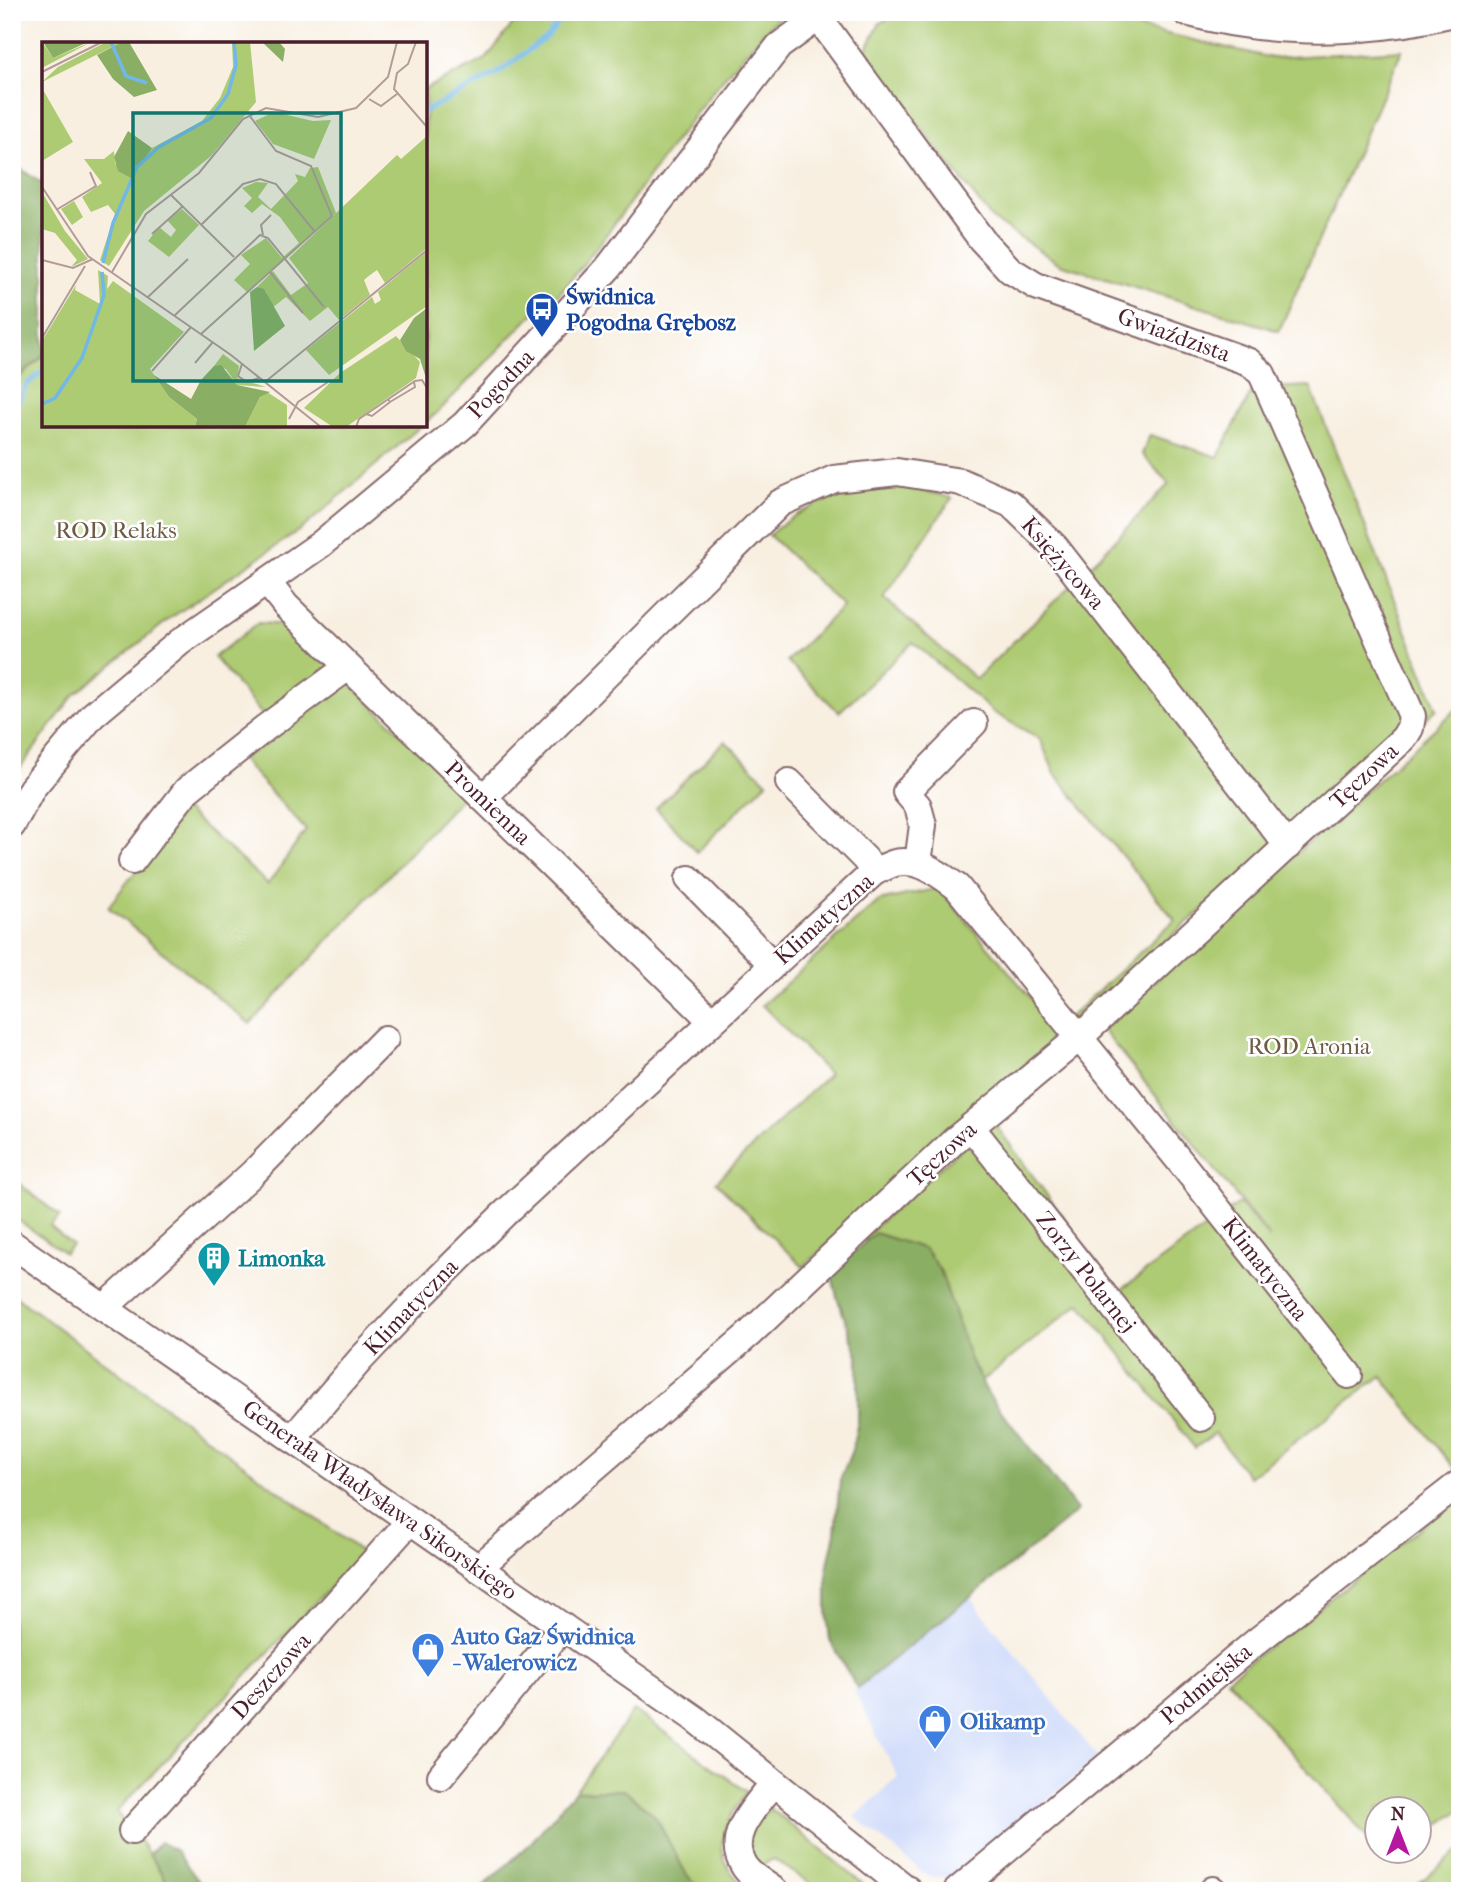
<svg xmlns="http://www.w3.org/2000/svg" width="1472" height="1903" viewBox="0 0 1472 1903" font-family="'IM FELL French Canon',serif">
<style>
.built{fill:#cedafa}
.green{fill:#adcb72;stroke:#7c754e;stroke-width:2}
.forest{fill:#8aaf64;stroke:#6a6748;stroke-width:2}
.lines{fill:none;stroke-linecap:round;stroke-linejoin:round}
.stream{stroke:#71b7e8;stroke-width:5}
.minor-casing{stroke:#87686b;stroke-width:30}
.minor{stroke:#fff;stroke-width:26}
.labels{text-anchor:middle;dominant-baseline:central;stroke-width:5;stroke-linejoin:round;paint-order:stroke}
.transit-label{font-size:23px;font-weight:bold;fill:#164399;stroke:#fff;text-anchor:start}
.street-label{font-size:23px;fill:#4a1f2b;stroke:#fff}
.park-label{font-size:23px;fill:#6d5b44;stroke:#fff}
.culture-label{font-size:23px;font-weight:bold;fill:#0d838f;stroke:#fff;text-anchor:start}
.shop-label{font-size:23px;font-weight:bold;fill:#366cbe;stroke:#fff;text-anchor:start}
.inset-river{fill:none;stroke:#71b7e8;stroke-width:3.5}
.inset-road{fill:none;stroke:#b29c98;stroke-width:2}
.view{fill:#0f766e;fill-opacity:0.15;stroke:#0f766e;stroke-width:3.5}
.inset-edge{fill:none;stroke:#4a1f2b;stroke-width:3.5}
</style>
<rect width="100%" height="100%" fill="#fff"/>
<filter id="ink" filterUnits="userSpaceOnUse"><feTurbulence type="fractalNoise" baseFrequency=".0143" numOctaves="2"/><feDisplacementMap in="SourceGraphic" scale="14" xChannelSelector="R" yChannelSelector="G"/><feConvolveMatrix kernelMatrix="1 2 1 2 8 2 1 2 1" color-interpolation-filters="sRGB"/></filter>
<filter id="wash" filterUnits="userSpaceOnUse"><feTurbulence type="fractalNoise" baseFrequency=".00686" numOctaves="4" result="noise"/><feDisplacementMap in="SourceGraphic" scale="28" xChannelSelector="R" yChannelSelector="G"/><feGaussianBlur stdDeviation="1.57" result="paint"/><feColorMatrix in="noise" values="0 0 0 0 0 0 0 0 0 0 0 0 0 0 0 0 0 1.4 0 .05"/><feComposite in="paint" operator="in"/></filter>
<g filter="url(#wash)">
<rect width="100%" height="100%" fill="#f8efe1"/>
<polygon class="built" points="970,1598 1098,1757 956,1877 927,1876 855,1817 898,1777 854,1691"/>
<g class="green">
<path d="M522,12H784C717,77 665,156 609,231C590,257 569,282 548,307L534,313L439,411L425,423V89L486,59Z"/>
<polygon points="901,12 1071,12 1272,58 1402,50 1279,331 1060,264 992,219 913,117 863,56 880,23"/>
<polygon points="44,355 44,425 422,425 304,527 172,617 74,695 12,779 12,384"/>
<path d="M1310,386L1437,709L1140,963L803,1267L716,1182L829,1074L762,1005L879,901L939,888L1057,1029L1175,920L1055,774L1040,739L994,713L913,642L839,712L787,661L843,606L769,535C807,501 864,482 915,489C927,491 940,495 952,498L884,598L976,679L1091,565L1169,484L1142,454L1150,435L1218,457L1253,389Z"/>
<polygon points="258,623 287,625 333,667 264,717 214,657"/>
<polygon points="346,680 465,794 250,1024 108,907 184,809 268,884 306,830 241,759"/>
<polygon points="1460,706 1460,1466 1456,1470 1381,1376 1249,1477 1215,1433 1195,1448 1080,1303 982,1381 970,1360 961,1334 863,1238 992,1120 1118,1292 1239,1203 1270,1238 1102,1029"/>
<polygon points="725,741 767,782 697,852 656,808"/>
<polygon points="12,1178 60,1216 50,1226 72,1245 65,1253 12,1216"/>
<polygon points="12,1294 363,1553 116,1812 139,1839 173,1891 12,1891"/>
<polygon points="1460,1497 1460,1810 1420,1838 1420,1808 1378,1808 1377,1849 1227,1679"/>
<path d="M634,1710L747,1792C719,1829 708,1860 751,1891H701L686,1874L655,1816L624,1790L575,1791Z"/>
<path d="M771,1809L863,1884C851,1894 832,1891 816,1891L819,1889L773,1859L758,1867L750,1856L748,1835L765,1812Z"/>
<polygon points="1460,1850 1460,1891 1409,1891"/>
</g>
<g class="forest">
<polygon points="12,163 44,185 44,355 12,384"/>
<polygon points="875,1233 925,1249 941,1272 970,1360 988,1394 1078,1511 857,1688 830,1641 827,1612 827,1569 835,1533 840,1480 852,1450 858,1421 858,1356 837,1297 831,1272"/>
<polygon points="624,1790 655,1816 686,1874 701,1891 478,1891 529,1845 575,1791"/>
<polygon points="160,1842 176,1851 206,1891 173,1891 149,1854"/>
</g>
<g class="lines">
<g class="stream">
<polyline points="425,111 498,73 548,36 566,12"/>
<polyline points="12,414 27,384 44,371"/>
</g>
</g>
</g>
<g filter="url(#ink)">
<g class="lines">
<defs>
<g id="minor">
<path d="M1186,12C1257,32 1334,34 1406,23C1424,20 1441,16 1459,12"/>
<polyline points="267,582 286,606 712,1021"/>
<polyline points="789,782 865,859 874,872"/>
<polyline points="483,798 663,618 780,503 834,479 897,472 961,482 1011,504 1055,547 1288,846"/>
<polyline points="12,825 32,788 93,715 180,642 321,544 465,424 608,268 779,46 826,12"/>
<polyline points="132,861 187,790 265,728 348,667"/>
<polyline points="918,863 923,825 918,806 906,792 974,723"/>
<polyline points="689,879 773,965"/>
<polyline points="971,1127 1201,1418"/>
<polyline points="12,1244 694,1718 909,1891"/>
<polyline points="104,1308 253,1173 385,1039"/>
<path d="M292,1439L360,1360L412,1305L503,1215L874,872C881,869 888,865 895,863C920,858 939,874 957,887L1183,1165L1349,1375"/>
<polyline points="478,1568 748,1335 956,1139 1080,1037 1404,738 1410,728 1412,716 1262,374 1249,362 1036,286 1010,270 982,240 818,17"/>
<polyline points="441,1776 563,1627"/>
<path d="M774,1783C756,1806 724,1835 744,1866C750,1876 766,1884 775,1891"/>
<polyline points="132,1831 410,1521"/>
<polyline points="1213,1890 1213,1891"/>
<polyline points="957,1891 1257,1641 1460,1483"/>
</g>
</defs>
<use href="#minor" class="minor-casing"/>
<use href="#minor" class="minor"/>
</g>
</g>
<defs>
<symbol id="bus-pin" viewBox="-11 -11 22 30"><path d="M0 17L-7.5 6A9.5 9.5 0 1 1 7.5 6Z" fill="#1a4fb4" stroke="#fff"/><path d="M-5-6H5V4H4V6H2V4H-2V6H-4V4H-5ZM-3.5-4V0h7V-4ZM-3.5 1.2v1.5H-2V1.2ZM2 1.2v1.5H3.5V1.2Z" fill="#fff"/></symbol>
<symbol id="building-pin" viewBox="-11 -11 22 30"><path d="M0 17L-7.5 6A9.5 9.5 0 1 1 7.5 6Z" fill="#0f9aa8" stroke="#fff"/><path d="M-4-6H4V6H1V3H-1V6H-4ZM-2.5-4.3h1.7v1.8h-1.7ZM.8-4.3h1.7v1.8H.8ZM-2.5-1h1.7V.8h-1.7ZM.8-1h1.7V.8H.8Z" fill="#fff"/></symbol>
<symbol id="shop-pin" viewBox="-11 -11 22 30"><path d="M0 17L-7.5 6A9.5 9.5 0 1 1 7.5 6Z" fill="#3f7fe0" stroke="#fff"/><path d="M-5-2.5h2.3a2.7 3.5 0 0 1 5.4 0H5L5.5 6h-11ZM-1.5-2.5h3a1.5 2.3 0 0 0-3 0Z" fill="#fff"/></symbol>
</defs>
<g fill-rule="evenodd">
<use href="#bus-pin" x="523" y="290" width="38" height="52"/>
<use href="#building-pin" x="195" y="1239" width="38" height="52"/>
<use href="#shop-pin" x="409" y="1630" width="38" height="52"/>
<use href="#shop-pin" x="916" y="1702" width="38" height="52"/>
</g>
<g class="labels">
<g class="transit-label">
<text x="566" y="296">Świdnica<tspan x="566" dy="26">Pogodna Grębosz</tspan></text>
</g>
<g class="street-label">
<text transform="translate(1174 335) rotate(20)">Gwiaździsta</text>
<text transform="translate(501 384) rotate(-47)">Pogodna</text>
<text transform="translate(1063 563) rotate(49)">Księżycowa</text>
<text transform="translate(1364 776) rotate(-43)">Tęczowa</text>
<text transform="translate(488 803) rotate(44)">Promienna</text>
<text transform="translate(824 919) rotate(-42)">Klimatyczna</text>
<text transform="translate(942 1154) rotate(-42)">Tęczowa</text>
<text transform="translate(1265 1269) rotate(52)">Klimatyczna</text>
<text transform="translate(1086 1272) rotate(52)">Zorzy Polarnej</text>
<text transform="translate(411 1307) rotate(-46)">Klimatyczna</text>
<text transform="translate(380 1500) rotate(35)">Generała Władysława Sikorskiego</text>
<text transform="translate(271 1676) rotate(-48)">Deszczowa</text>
<text transform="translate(1206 1684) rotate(-40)">Podmiejska</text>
</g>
<g class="park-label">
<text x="116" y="530">ROD Relaks</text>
<text x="1309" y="1046">ROD Aronia</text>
</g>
<g class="culture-label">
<text x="238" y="1258">Limonka</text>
</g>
<g class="shop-label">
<text x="452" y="1636">Auto Gaz Świdnica<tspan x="452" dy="26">- Walerowicz</tspan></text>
<text x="960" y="1721">Olikamp</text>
</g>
</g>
<g transform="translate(42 42)">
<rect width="385" height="385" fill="#f8efe1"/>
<path d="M0,0L11,16L49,0L0,26ZM64,0H80L0,40L16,25ZM190,0H208L214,60L169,114L102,169L67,224L58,218L73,172L66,163L49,170L40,155L60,141L42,117H62L72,109L73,121L85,133L110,106L160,79L178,56L191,25ZM0,46L31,100L0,119ZM232,70L271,79L289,78L272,117L231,102L213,79ZM385,94V206L343,241L335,228L328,233L322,238L328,253L297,278L286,265L268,279L244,255L230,266L224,250L215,245L231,229L249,253L266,241L247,216L355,113L359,117ZM276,125L294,171L205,250L192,238L208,222L199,213L224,196L240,216L257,201L238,175L220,162L210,171L202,164L210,156L200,146L214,140L226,141L216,155L229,167L256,139L253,132L263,135L268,126ZM0,150L23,189L46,217L29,225L35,218L13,191L0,187ZM32,159L41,175L30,183L19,167ZM140,167L157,183L127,215L106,199L117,185L129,195L134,188L125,178ZM385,209V264L287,333L264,308L330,255L333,262L339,258L336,250ZM56,228L66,234L65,247L71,239L142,290L108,327L127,355L155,377L153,385H0V299L34,243L33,248L58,262ZM354,294L378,320L374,336L304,385H291L262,366L298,331ZM181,312L197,324L195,336L224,345L195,343L184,327L172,324ZM225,350L245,363V385H203L218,355Z" fill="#adcb72"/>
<path d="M1,0H46L11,16ZM80,0H87L115,48L92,55L71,37L55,13ZM220,0H237L243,7L241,20ZM86,89L110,106L89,136L76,129L72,115ZM215,245L222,247L243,284L212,309L208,250ZM385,266V339L378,317L364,309L358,298L372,276ZM179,323L195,343L228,350L218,355L203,385H153L155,377L127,355L112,333L149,357L159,338L172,324Z" fill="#8aaf64"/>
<path class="inset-river" d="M69,0L84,34L105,41M61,221L71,181L95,125L117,105L169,76L186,52L194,23L192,0M0,362L13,356L40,316L62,253L60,230"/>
<path class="inset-road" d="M374,0L366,22L355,31L352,47L385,85M0,30L60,0M327,57L339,64L355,52M0,145L46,214L189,313L279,385M129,153L192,215M14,168L54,144L48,130M159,183L201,142L218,137L234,142L273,190M110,192L140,165M221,193L219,183L229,173M0,218L31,226L51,217M70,230L104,172L157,131L201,77L224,66L276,75L314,66L346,35L355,0M228,230L261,271M106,255L146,217M132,274L218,193L226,196L282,265M159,292L290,174L269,124L234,109L207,73M0,296L43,224M153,321L171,300M200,322L196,334L205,340L217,336M110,329L149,285M223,340L385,208M348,360L373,345L372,340M324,372L330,374L348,360L346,357M247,377L256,360L286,340M314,385L317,377L373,339L380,338L385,346"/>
<path class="view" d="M91,71H299V339H91Z"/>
<rect width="385" height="385" class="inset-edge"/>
</g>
<rect width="1472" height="1903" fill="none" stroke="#fff" stroke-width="42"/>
<g transform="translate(1398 1830)"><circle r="33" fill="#ffffff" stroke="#b7a5aa" stroke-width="2"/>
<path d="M0-5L12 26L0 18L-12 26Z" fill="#b5179e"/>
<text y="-10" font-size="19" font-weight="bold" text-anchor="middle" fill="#4a1f2b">N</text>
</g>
</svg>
